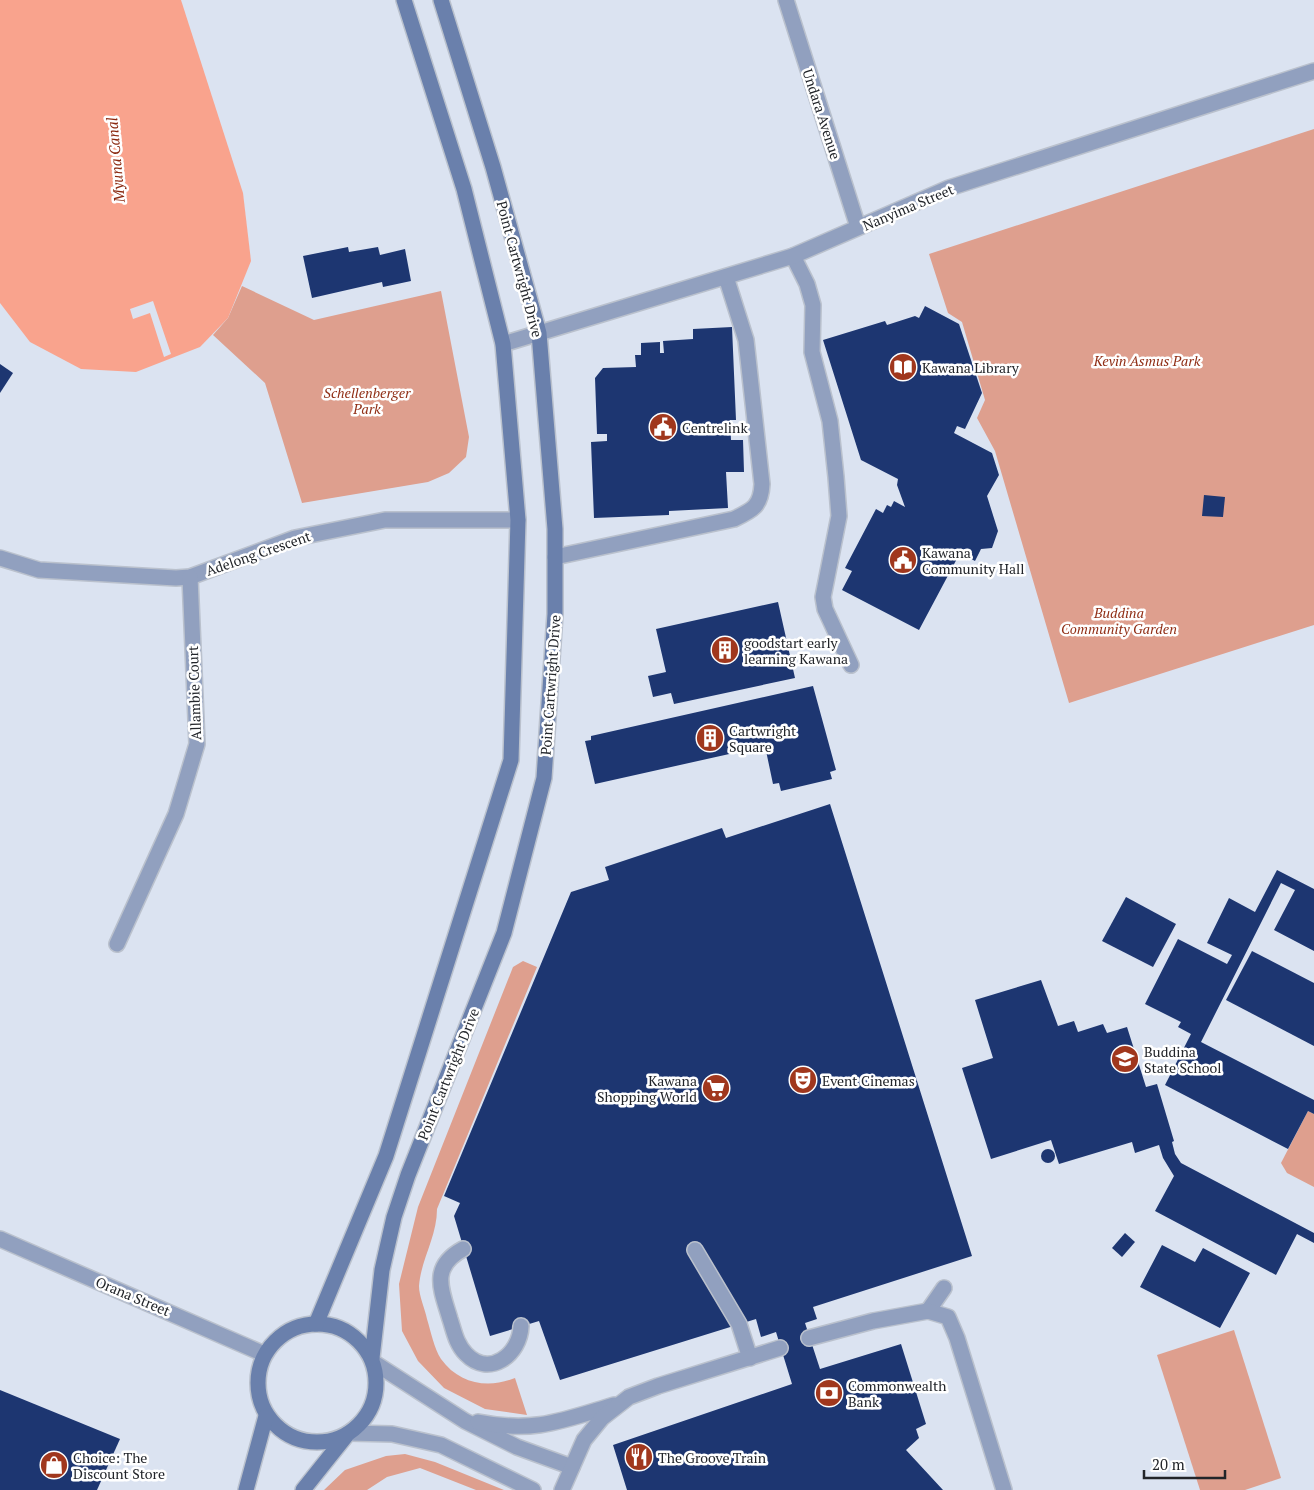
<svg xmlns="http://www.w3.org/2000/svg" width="1314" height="1490" viewBox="0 0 1314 1490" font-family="'PT Serif',serif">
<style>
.green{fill:#de9f8e}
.water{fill:#f9a38d}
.pier{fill:#dbe3f1}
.building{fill:#1d3671}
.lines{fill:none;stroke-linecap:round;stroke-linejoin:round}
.lane-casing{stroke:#bac1cd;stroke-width:18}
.street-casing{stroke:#bac1cd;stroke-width:18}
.secondary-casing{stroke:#bac1cd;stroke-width:18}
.lane{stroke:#91a0bf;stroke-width:15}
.street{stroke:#91a0bf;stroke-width:15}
.secondary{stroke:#6a80ac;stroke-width:15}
.labels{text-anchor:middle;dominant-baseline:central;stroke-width:5;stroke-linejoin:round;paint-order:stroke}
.street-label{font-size:14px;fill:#22252a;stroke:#fff}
.park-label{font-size:14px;font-style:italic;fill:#902e15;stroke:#fff}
.poi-label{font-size:14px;fill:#22252a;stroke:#fff;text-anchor:start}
.water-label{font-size:15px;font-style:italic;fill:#8a280f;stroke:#fff}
</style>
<rect width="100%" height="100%" fill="#dbe3f1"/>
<g class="green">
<polygon points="1314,129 1314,625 1069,703 995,451 977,418 985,400 962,322 948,313 929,254"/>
<polygon points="242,286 314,320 441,291 469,437 466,457 449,473 428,482 302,503 265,383 213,335 228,318"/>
<path d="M523,961L537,967L437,1209C437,1237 421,1259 419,1286C419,1296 425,1309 427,1319C431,1332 434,1348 441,1359C459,1384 488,1389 515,1378L527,1415L485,1409L444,1388L418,1361L402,1331L399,1284L418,1207L513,967Z"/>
<polygon points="1308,1111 1314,1114 1314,1187 1287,1173 1281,1163"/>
<polygon points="1234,1330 1281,1478 1245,1490 1200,1490 1157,1355"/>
<polygon points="405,1454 435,1462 504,1490 476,1490 420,1468 387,1477 367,1490 324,1490 345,1470 386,1456"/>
</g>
<polygon class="water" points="0,0 181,0 243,193 251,261 228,318 200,347 136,372 81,369 30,342 0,303"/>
<polygon class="pier" points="153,301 171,354 164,357 150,313 133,319 130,309"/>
<g class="building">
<polygon points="348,247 349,252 378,247 380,255 405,249 411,281 383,287 382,282 312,298 303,256"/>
<polygon points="925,306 959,324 982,393 965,429 957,426 954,433 992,453 999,475 987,496 998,531 992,548 981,549 975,561 960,553 919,630 842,590 852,571 845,568 876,509 883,513 887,505 891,507 894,501 905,507 897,485 898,479 861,460 823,340 885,321 887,325 915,316 919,318"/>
<polygon points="732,327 736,420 730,420 731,440 743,440 744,472 726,472 728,508 669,511 669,515 594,518 591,442 607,441 607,434 597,434 595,378 603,368 636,367 635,355 641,355 641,343 660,342 660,353 664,353 663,341 693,339 693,329"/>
<polygon points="0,364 13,373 0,393"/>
<polygon points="1204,495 1225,497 1223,517 1202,516"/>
<polygon points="778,602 795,678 674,704 671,693 653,697 648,676 666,672 656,629"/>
<polygon points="813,686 836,770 830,772 832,779 781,791 779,783 773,784 765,746 595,784 585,741 591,740 591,736"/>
<polygon points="830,804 972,1256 813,1307 817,1319 805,1323 820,1369 901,1344 926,1424 916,1429 919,1438 906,1450 943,1490 627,1490 613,1445 792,1384 776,1332 761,1337 756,1319 560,1380 539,1321 490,1336 454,1216 460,1203 444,1196 571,892 609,880 605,867 722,828 726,838"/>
<polygon points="1277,870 1314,889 1314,951 1274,930 1295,890 1281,883 1201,1042 1314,1100 1314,1114 1308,1111 1288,1149 1165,1085 1191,1034 1178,1027 1181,1022 1145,1004 1178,939 1227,964 1232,955 1207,943 1229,898 1255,912"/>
<polygon points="1126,897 1176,924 1153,967 1102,941"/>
<polygon points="1252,951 1314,983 1314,1046 1226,1000"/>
<polygon points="1041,980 1058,1026 1074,1021 1078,1032 1103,1024 1107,1033 1127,1027 1146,1087 1157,1084 1174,1141 1172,1142 1175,1154 1181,1163 1314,1233 1314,1243 1297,1234 1276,1275 1155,1211 1174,1176 1163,1158 1159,1145 1135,1153 1132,1142 1059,1164 1051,1140 991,1159 962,1068 993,1058 975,1000"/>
<circle cx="1048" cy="1156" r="7"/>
<polygon points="1125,1233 1135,1242 1122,1257 1112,1248"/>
<polygon points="1162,1245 1195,1262 1203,1248 1250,1273 1220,1328 1140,1287"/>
<polygon points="0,1390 120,1439 97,1490 0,1490"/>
</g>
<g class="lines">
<defs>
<g id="lane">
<polyline points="793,256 807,284 813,305 812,352 830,421 836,477 839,516 823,597 825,609 851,665"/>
<path d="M555,557L734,519C753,510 761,506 762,484L746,340L726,277"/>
<path d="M463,1249C430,1267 441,1289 450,1319C454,1331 456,1344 466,1354C489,1378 520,1355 521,1326"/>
<polyline points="695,1250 739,1324 750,1358"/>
<polyline points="928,1311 944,1288"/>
<polyline points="809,1338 873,1321 928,1311 948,1317 957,1338 1004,1490"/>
<polyline points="373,1362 465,1421 517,1447 572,1467"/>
<path d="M478,1422C534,1433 561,1421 614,1405"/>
<polyline points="349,1433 392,1434 441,1445 533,1490"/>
<polyline points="562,1490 584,1440 602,1418 629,1397 658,1386 780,1348"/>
</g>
<g id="street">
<polyline points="786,0 858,227"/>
<polyline points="503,344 793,256 949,188 1314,71"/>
<polyline points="0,558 39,570 176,578 190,577 295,538 385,520 518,520"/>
<polyline points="117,944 176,814 197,744 190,577"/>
<polyline points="0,1239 264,1354"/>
</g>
<g id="secondary">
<circle cx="317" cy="1383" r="59"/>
<polyline points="316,1324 386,1156 511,760 518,520 503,344 464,189 404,0"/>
<polyline points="372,1358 382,1270 394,1217 408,1175 504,933 544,778 555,614 555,529 539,333 493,167 441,0"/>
<polyline points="246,1490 266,1416"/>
<polyline points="303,1490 346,1436"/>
</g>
</defs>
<use href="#lane" class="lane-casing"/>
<use href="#street" class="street-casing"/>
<use href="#secondary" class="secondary-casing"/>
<use href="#lane" class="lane"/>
<use href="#street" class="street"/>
<use href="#secondary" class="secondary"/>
</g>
<defs>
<symbol id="library-disc" viewBox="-11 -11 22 22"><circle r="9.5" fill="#a0371d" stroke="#fff"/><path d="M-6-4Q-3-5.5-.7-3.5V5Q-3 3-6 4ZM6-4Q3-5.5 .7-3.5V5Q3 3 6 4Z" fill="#fff"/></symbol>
<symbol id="civic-disc" viewBox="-11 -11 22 22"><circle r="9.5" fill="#a0371d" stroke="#fff"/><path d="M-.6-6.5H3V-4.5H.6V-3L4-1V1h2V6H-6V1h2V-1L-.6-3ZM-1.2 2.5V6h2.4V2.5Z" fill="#fff"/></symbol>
<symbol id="building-disc" viewBox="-11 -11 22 22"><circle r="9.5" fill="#a0371d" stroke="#fff"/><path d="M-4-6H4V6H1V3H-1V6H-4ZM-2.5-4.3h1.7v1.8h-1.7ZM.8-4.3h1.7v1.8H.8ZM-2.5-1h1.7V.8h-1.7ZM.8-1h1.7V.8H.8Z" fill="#fff"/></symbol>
<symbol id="school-disc" viewBox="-11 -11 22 22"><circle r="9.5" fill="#a0371d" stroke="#fff"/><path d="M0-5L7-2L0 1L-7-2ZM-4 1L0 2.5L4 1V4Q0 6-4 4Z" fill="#fff"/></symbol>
<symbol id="theatre-disc" viewBox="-11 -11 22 22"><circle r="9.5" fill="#a0371d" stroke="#fff"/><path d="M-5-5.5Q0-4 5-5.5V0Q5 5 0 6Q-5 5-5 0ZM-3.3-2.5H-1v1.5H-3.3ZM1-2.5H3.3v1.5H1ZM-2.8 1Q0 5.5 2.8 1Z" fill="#fff"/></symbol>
<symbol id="supermarket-disc" viewBox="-11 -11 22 22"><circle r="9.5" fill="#a0371d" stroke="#fff"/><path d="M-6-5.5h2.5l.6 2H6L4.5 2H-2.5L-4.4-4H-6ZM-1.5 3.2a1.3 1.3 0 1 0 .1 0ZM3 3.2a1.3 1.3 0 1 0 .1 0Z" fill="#fff"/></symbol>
<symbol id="bank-disc" viewBox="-11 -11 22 22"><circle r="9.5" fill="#a0371d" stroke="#fff"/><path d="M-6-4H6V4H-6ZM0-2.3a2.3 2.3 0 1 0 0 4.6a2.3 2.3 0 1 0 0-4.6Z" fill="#fff"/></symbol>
<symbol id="restaurant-disc" viewBox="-11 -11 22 22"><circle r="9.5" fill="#a0371d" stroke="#fff"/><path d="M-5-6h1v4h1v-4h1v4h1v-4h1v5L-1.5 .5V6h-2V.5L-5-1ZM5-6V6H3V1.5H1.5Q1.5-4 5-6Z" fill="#fff"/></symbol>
<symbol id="shop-disc" viewBox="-11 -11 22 22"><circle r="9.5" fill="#a0371d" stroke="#fff"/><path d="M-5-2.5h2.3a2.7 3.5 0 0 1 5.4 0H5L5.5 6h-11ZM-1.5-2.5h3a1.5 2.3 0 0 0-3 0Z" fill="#fff"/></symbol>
</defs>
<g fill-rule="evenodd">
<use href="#library-disc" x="887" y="351" width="32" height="32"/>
<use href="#civic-disc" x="647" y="411" width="32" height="32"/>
<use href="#civic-disc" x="887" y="544" width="32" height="32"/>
<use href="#building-disc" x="709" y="634" width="32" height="32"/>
<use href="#building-disc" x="694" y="722" width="32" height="32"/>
<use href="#school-disc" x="1109" y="1043" width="32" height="32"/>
<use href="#theatre-disc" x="787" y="1064" width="32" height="32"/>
<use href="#supermarket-disc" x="700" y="1072" width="32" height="32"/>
<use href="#bank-disc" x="813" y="1377" width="32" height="32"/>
<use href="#restaurant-disc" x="623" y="1441" width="32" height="32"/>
<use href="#shop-disc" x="38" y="1449" width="32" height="32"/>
</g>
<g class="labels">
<g class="street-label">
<text transform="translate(822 114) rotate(72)">Undara Avenue</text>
<text transform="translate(908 207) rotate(-23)">Nanyima Street</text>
<text transform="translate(520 269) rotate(75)">Point Cartwright Drive</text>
<text transform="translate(258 553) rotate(-19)">Adelong Crescent</text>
<text transform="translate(550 685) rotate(-86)">Point Cartwright Drive</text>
<text transform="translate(194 693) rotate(-92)">Allambie Court</text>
<text transform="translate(448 1074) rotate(-68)">Point Cartwright Drive</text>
<text transform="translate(133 1296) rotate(23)">Orana Street</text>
</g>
<g class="park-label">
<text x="1147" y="360">Kevin Asmus Park</text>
<text x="367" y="392">Schellenberger<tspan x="367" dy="16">Park</tspan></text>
<text x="1119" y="612">Buddina<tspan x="1119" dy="16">Community Garden</tspan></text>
</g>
<g class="poi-label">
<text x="922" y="367">Kawana Library</text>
<text x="682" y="427">Centrelink</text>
<text x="922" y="552">Kawana<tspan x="922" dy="16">Community Hall</tspan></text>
<text x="744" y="642">goodstart early<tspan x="744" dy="16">learning Kawana</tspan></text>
<text x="729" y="730">Cartwright<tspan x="729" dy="16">Square</tspan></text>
<text x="1144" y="1051">Buddina<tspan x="1144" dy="16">State School</tspan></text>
<text x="697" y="1080" text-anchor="end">Kawana<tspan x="697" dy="16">Shopping World</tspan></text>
<text x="822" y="1080">Event Cinemas</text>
<text x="848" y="1385">Commonwealth<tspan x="848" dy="16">Bank</tspan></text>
<text x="73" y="1457">Choice: The<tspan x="73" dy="16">Discount Store</tspan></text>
<text x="658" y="1457">The Groove Train</text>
</g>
<g class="water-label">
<text transform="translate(115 160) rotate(-95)">Myuna Canal</text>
</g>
</g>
<path d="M1144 1470v8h81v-8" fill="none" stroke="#22252a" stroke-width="2.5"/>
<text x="1152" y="1470" font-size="15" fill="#22252a" stroke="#ffffff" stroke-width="4" paint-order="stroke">20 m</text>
</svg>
